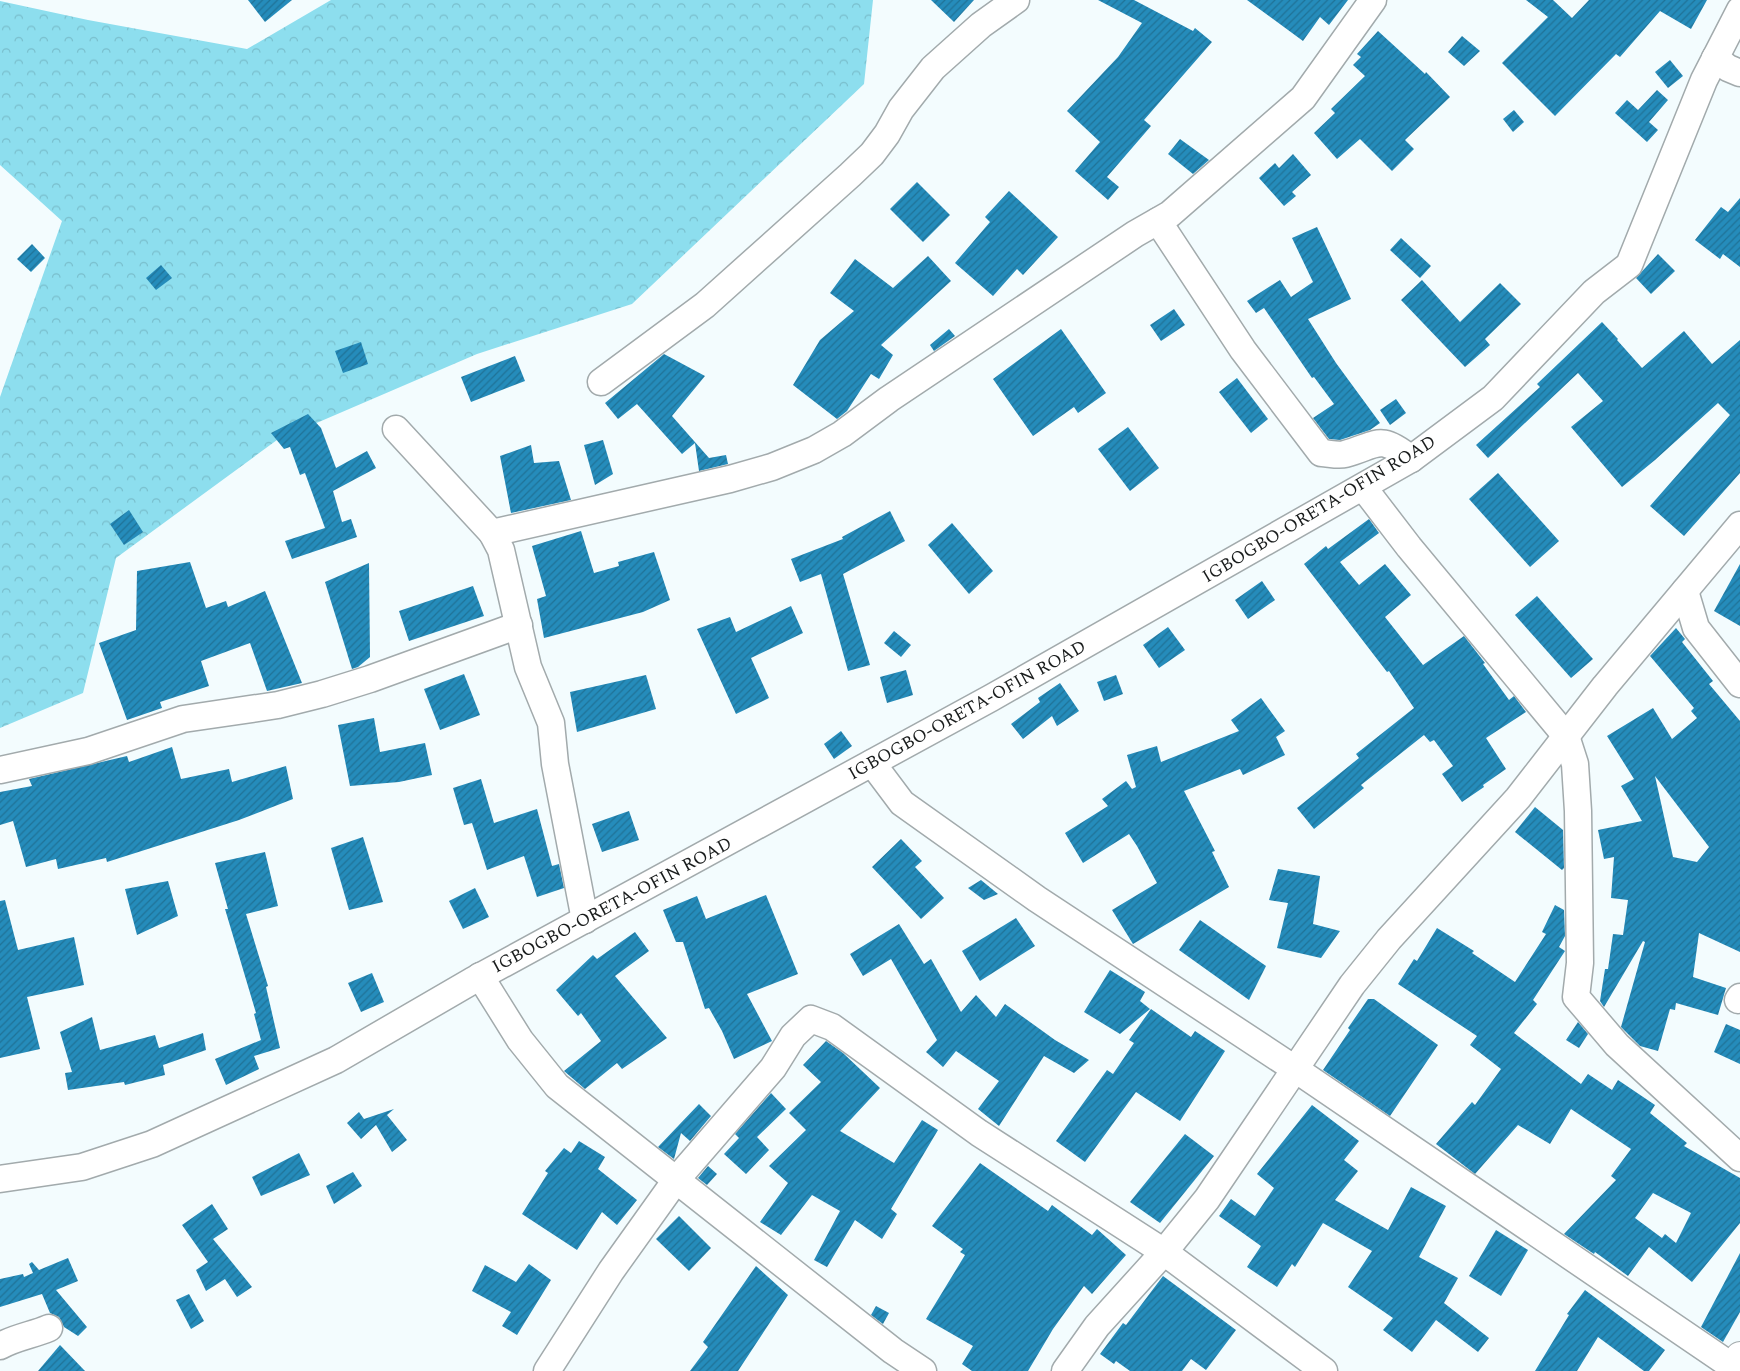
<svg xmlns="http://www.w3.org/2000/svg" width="1740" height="1371" viewBox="0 0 1740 1371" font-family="Spectral,serif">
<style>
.forest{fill:url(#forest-crowns)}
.building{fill:url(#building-hatch);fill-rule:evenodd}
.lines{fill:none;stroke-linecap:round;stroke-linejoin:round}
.minor-casing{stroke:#a2aaac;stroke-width:29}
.major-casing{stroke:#a2aaac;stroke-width:30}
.minor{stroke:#fff;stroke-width:26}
.major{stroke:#fff;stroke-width:28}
.labels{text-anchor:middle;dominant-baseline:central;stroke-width:4.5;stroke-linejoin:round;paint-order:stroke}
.street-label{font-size:18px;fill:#191c1c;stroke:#fff}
</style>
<defs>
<pattern id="forest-crowns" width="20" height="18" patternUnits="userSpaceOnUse" patternTransform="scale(1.25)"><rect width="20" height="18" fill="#8ddeee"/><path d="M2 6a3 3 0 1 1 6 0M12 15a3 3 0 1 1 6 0" fill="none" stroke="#79becc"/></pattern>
<pattern id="building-hatch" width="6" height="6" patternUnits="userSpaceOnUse" patternTransform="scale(1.25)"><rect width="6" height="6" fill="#258cbb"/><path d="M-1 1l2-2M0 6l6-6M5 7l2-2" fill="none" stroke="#1f7297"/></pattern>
</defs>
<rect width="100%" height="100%" fill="#f3fcfe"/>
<polygon class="forest" points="331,0 873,0 864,84 632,304 477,354 277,440 116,558 83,693 0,728 0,397 62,221 0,165 0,1 88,20 247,49"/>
<g class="building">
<polygon points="248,0 292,0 265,22"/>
<polygon points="931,0 974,0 954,22"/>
<polygon points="1098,0 1134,0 1193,31 1195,28 1212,42 1144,120 1151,126 1107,177 1119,187 1108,200 1075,171 1100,142 1067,111 1118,57 1142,23"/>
<polygon points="1247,0 1348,0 1329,25 1320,17 1303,41"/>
<polygon points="1526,0 1553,0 1572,18 1589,0 1707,0 1691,29 1660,11 1620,57 1616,54 1555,116 1502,63 1548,17"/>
<polygon points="1378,31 1425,74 1426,72 1450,97 1405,140 1414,149 1392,171 1360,139 1337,159 1314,133 1335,113 1331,109 1365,76 1353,65 1361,57 1357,54"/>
<polygon points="1462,36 1480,51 1464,66 1448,52"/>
<polygon points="1670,60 1683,76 1668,88 1655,72"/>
<polygon points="1657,90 1668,100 1649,122 1658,130 1647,142 1615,113 1627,100 1638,110"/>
<polygon points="1514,110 1524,122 1513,132 1503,119"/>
<polygon points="1180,139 1209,160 1193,174 1168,154"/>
<polygon points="1293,154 1311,175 1292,192 1296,196 1284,206 1259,178 1275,163 1279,168"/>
<polygon points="917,182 950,215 923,242 890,209"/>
<polygon points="1009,191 1058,237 1023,275 1017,269 993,296 955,263 990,222 985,217"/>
<polygon points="1740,198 1740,267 1723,254 1720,259 1695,240 1721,207 1728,212"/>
<polygon points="1317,227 1351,299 1308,319 1336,363 1380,423 1370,430 1340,440 1329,439 1313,418 1334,404 1314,377 1312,378 1264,308 1256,313 1247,301 1280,280 1291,297 1313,282 1292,238"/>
<polygon points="1401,238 1431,266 1420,278 1390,250"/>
<polygon points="32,244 45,258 31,272 17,259"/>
<polygon points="1658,254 1675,271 1651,294 1636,278"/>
<polygon points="928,256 951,281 881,345 893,355 879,379 871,374 847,411 837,419 793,385 820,340 854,311 830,293 855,259 893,288"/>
<polygon points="161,265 172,278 156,290 146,278"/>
<polygon points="1422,280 1460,322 1500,283 1521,304 1485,339 1490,345 1465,367 1401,300"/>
<polygon points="1174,309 1185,325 1161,341 1150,325"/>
<polygon points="1602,322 1618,339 1617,340 1642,368 1684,331 1712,364 1740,340 1740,473 1684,536 1650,506 1730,415 1718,403 1655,460 1622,487 1571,427 1603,401 1578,373 1488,458 1476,445 1540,387 1537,384"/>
<polygon points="949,329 955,336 934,351 930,345"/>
<polygon points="1061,329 1106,393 1078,413 1074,407 1033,436 993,379"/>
<polygon points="361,342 368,364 343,373 335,351"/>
<polygon points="664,354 705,376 672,416 709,458 726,455 728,464 699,471 695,443 682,454 637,404 618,419 605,403"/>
<polygon points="515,356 525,381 471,402 461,377"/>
<polygon points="1237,378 1268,419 1251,433 1219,392"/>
<polygon points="1396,399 1406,413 1390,425 1380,410"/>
<polygon points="308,414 321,428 336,468 367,451 376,468 333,491 342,522 351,519 357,537 292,559 285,541 325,528 305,473 300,475 290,447 284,449 271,433"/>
<polygon points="1128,427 1159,468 1130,491 1098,449"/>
<polygon points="603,440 613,474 595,485 584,445"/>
<polygon points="531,445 534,463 559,461 571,500 511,513 500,456"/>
<polygon points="1498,473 1559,541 1530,567 1469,499"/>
<polygon points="129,510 143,532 124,545 110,524"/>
<polygon points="890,511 905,541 843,574 870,665 848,671 821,574 800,582 791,559 843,539 842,537"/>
<polygon points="1369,519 1379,533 1340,562 1359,585 1385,564 1411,595 1385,617 1423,665 1464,636 1485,663 1483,664 1509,700 1514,696 1526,712 1486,738 1506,769 1483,785 1484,787 1462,802 1442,774 1453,766 1434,740 1430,742 1424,735 1361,785 1364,788 1314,829 1297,808 1359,758 1356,754 1414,708 1389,671 1387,672 1304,564 1326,546 1328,549"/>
<polygon points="952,523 993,571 969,594 928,545"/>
<polygon points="581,531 594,573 619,566 618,562 654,552 670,600 643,612 544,638 537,599 546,596 532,546"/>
<polygon points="190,562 206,608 226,601 228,607 265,591 302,683 267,691 250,643 201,661 209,686 160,702 162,708 127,720 99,643 136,630 137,571"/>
<polygon points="369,563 370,657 358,667 352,669 325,582"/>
<polygon points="1740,564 1740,626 1714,611"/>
<polygon points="1262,581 1275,600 1248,619 1235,600"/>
<polygon points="473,586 484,616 409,641 399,611"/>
<polygon points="1537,596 1593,659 1571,678 1515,615"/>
<polygon points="791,606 803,633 751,658 769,698 736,714 697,629 730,617 736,632"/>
<polygon points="1168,627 1185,650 1159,668 1143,645"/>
<path d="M1676,628L1685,639L1682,642L1713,681L1709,684L1740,721V952L1699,933L1693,977L1726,988L1718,1015L1676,1003L1675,1010L1670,1009L1658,1051L1640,1046L1621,1027L1645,942L1643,941L1604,1007L1600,1001L1605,969H1608L1613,934L1623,935L1628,900L1611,898L1614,857L1604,859L1598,830L1642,821L1621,786L1634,779L1607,736L1653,708L1672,739L1697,718L1691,711L1694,708L1650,656ZM1655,776L1709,847L1697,862L1673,857Z"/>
<polygon points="894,631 911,645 901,657 884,643"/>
<polygon points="906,670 913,695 887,703 880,677"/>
<polygon points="464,674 480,715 440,730 424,689"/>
<polygon points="646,675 656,709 577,732 570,692"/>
<polygon points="1116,675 1123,694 1104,701 1097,682"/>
<polygon points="1060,683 1079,711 1057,726 1052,716 1023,739 1011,724 1040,702 1038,698"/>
<polygon points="1261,698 1285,731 1276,737 1285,755 1243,775 1240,769 1184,791 1215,851 1212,852 1229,887 1133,944 1112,910 1157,883 1137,846 1129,834 1083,863 1065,833 1108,806 1102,799 1126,781 1132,789 1136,787 1127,755 1157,746 1161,762 1239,731 1231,720"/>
<polygon points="374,718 380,752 425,743 432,775 399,782 350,786 338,725"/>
<polygon points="841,731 852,746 834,759 824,744"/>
<polygon points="172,747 181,779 229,769 232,782 286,766 293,799 239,820 107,862 106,858 58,869 56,859 26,867 13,821 0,825 0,792 32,786 29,779 127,756 129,762"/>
<polygon points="481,779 494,823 537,809 552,866 559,864 564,888 537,897 524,856 487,870 472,823 464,825 453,788"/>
<polygon points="1535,807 1563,830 1564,868 1562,870 1515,832"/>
<polygon points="629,811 639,840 602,852 592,824"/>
<polygon points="363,837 383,902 349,910 331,848"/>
<polygon points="901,839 922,861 915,867 944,898 921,919 872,867"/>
<polygon points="265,852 278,906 246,914 268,986 266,987 280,1048 254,1056 259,1069 226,1085 215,1059 261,1040 254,1014 256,1013 225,909 228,909 215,863"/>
<polygon points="1278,869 1320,876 1313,924 1340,931 1321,958 1277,948 1288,903 1269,900"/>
<polygon points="981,880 998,894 984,900 968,888"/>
<polygon points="168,881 178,916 137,935 125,889"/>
<polygon points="475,888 489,917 463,929 449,901"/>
<polygon points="766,895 798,974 747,994 772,1041 734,1059 722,1031 709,1008 705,1009 683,942 676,942 663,910 697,896 706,919"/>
<polygon points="5,900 18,950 74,937 84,985 27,997 40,1049 0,1058 0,901"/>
<path d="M1555,905L1564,910L1565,936L1559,947L1565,951L1533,1000L1537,1004L1514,1033L1581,1084L1588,1074L1612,1090L1618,1080L1655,1105L1650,1113L1687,1143L1684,1146L1740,1178V1223L1692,1282L1649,1247L1628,1276L1595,1252L1594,1254L1564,1234L1616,1180L1611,1176L1631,1149L1571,1109L1550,1144L1518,1125L1475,1174L1436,1144L1472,1102L1475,1105L1501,1069L1470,1045L1477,1036L1398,984L1414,959L1417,961L1437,928L1474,951L1472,953L1515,982L1546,934L1542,932ZM1653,1193L1691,1213L1676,1243L1665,1234L1662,1238L1635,1218Z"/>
<polygon points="1016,918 1035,946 980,981 962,951"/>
<polygon points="1200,920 1266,966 1249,1000 1179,950"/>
<polygon points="899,924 924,964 931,959 961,1012 976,995 996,1017 1005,1004 1055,1040 1089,1060 1074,1073 1044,1056 999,1126 978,1109 999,1081 956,1051 943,1067 926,1052 937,1040 891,959 863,976 850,954"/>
<polygon points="635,932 649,951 615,976 667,1038 622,1069 617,1063 585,1089 564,1071 601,1041 581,1013 578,1016 556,990 593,955 597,959"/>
<polygon points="1110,970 1145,992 1140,1001 1150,1009 1120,1034 1084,1012"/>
<polygon points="372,973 384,1002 361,1012 348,983"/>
<polygon points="1368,999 1374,999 1438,1045 1390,1116 1323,1070 1350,1030 1348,1028"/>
<polygon points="1151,1009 1191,1037 1195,1031 1225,1051 1180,1121 1136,1092 1085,1162 1056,1141 1107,1070 1113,1074 1134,1043 1129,1040"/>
<polygon points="92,1017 100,1050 155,1035 159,1048 203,1033 206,1050 163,1065 165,1075 125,1085 124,1082 68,1090 65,1073 72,1072 60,1032"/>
<polygon points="1578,1022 1588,1034 1579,1048 1566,1040"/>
<polygon points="1726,1024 1740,1030 1740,1064 1714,1052"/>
<polygon points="826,1041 843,1053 880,1088 840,1131 894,1163 922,1120 938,1130 891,1209 897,1214 882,1239 855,1220 827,1267 814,1260 840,1211 812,1195 781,1235 760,1222 788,1183 769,1166 806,1130 789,1113 821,1082 803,1065"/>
<polygon points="771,1093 786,1109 757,1137 769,1150 746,1174 724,1154 739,1138 735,1134"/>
<polygon points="699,1104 711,1116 690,1141 681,1133 674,1159 658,1147"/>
<polygon points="1312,1105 1359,1141 1344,1160 1358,1171 1335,1200 1388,1230 1411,1187 1446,1206 1419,1257 1458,1278 1444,1303 1489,1338 1478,1352 1436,1320 1412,1352 1383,1330 1393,1318 1348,1287 1372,1251 1323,1223 1295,1267 1292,1264 1277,1287 1247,1267 1261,1246 1219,1216 1231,1199 1255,1216 1274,1188 1257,1174"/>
<polygon points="394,1109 387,1115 407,1140 392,1152 376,1125 361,1139 347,1123 359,1112 364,1119"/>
<polygon points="1185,1134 1214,1156 1160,1223 1130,1202"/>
<polygon points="579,1141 605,1157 598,1169 637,1200 617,1225 602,1212 577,1250 522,1214 548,1173 545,1171 564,1148 571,1153"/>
<polygon points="299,1153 310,1175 261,1196 252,1177"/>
<polygon points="980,1163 1048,1211 1052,1205 1092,1235 1097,1229 1126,1255 1092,1294 1084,1286 1053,1329 1028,1371 972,1371 962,1364 973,1346 926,1319 965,1255 960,1252 963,1249 932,1226"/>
<polygon points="708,1166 717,1174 707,1185 698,1178"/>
<polygon points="353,1172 362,1186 334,1204 326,1186"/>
<polygon points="212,1204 228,1229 213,1239 252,1287 237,1297 225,1279 206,1291 196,1270 208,1262 182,1225"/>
<polygon points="679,1216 711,1248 689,1271 656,1239"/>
<polygon points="1496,1230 1528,1250 1501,1296 1469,1276"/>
<polygon points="1740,1253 1740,1312 1723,1342 1701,1327"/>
<polygon points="68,1258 78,1281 56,1290 87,1327 78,1336 64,1327 59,1317 50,1313 42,1294 0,1307 0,1279 23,1274 24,1277 33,1273 29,1264 32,1262 39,1270"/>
<polygon points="529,1264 551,1280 517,1335 502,1326 511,1312 472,1291 485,1265 516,1282"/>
<polygon points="756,1266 788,1295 738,1371 690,1371 708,1347 703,1342"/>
<polygon points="1163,1276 1236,1330 1206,1370 1191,1359 1182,1371 1130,1371 1116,1361 1114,1364 1100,1354 1123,1323 1126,1325"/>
<polygon points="1585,1290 1665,1350 1649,1371 1644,1371 1598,1337 1577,1371 1535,1371 1569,1315 1567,1314"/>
<polygon points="189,1294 204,1321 191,1329 176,1300"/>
<polygon points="876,1306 889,1313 883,1324 871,1315"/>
<polygon points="60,1345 85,1371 38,1371"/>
</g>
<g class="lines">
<defs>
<g id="minor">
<polyline points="1715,58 1728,68 1740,73"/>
<path d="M1158,221L1243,350L1321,453C1328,453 1338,456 1345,454C1378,445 1379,433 1411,459"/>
<polyline points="601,382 705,305 850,175 872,154 887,134 901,109 933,68 981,25 1016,0"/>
<polyline points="396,429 492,533 501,550 528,667 551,723 555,764 585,920"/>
<polyline points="1363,487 1409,547 1566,736 1575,764 1578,811 1580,963 1576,997 1617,1045 1740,1158"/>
<polyline points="492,533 730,479 772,467 814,450 842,434 889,399 1135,234 1170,214 1303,98 1373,0"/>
<polyline points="1685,591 1696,628 1740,684"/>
<polyline points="872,763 902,803 1037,899 1298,1071 1733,1367"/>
<polyline points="0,770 88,751 183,719 278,705 322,694 370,679 519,625"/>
<polyline points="480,976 520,1040 557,1086 893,1351 923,1371"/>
<polyline points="1738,1000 1740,997"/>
<polyline points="0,1179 82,1167 152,1144 336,1060 472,981 991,698 1411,459 1493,398 1594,292 1629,265 1704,80 1740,10"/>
<path d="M0,1346C16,1337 33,1335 49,1328"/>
<polyline points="547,1371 611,1271 676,1180 773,1068 793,1036 811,1019 832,1027 979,1133 1164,1252 1324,1371"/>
<polyline points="1065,1371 1097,1326 1164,1252 1207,1199 1352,985 1389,939 1518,798 1605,686 1740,525"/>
</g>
<polyline id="major" points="1731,1371 1740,1356"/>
</defs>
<use href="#minor" class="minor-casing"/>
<use href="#major" class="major-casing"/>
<use href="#minor" class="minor"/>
<use href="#major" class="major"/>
</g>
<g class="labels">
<g class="street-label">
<text transform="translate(1319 509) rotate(-31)">IGBOGBO-ORETA-OFIN ROAD</text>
<text transform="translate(967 710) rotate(-29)">IGBOGBO-ORETA-OFIN ROAD</text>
<text transform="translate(612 905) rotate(-28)">IGBOGBO-ORETA-OFIN ROAD</text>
</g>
</g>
</svg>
